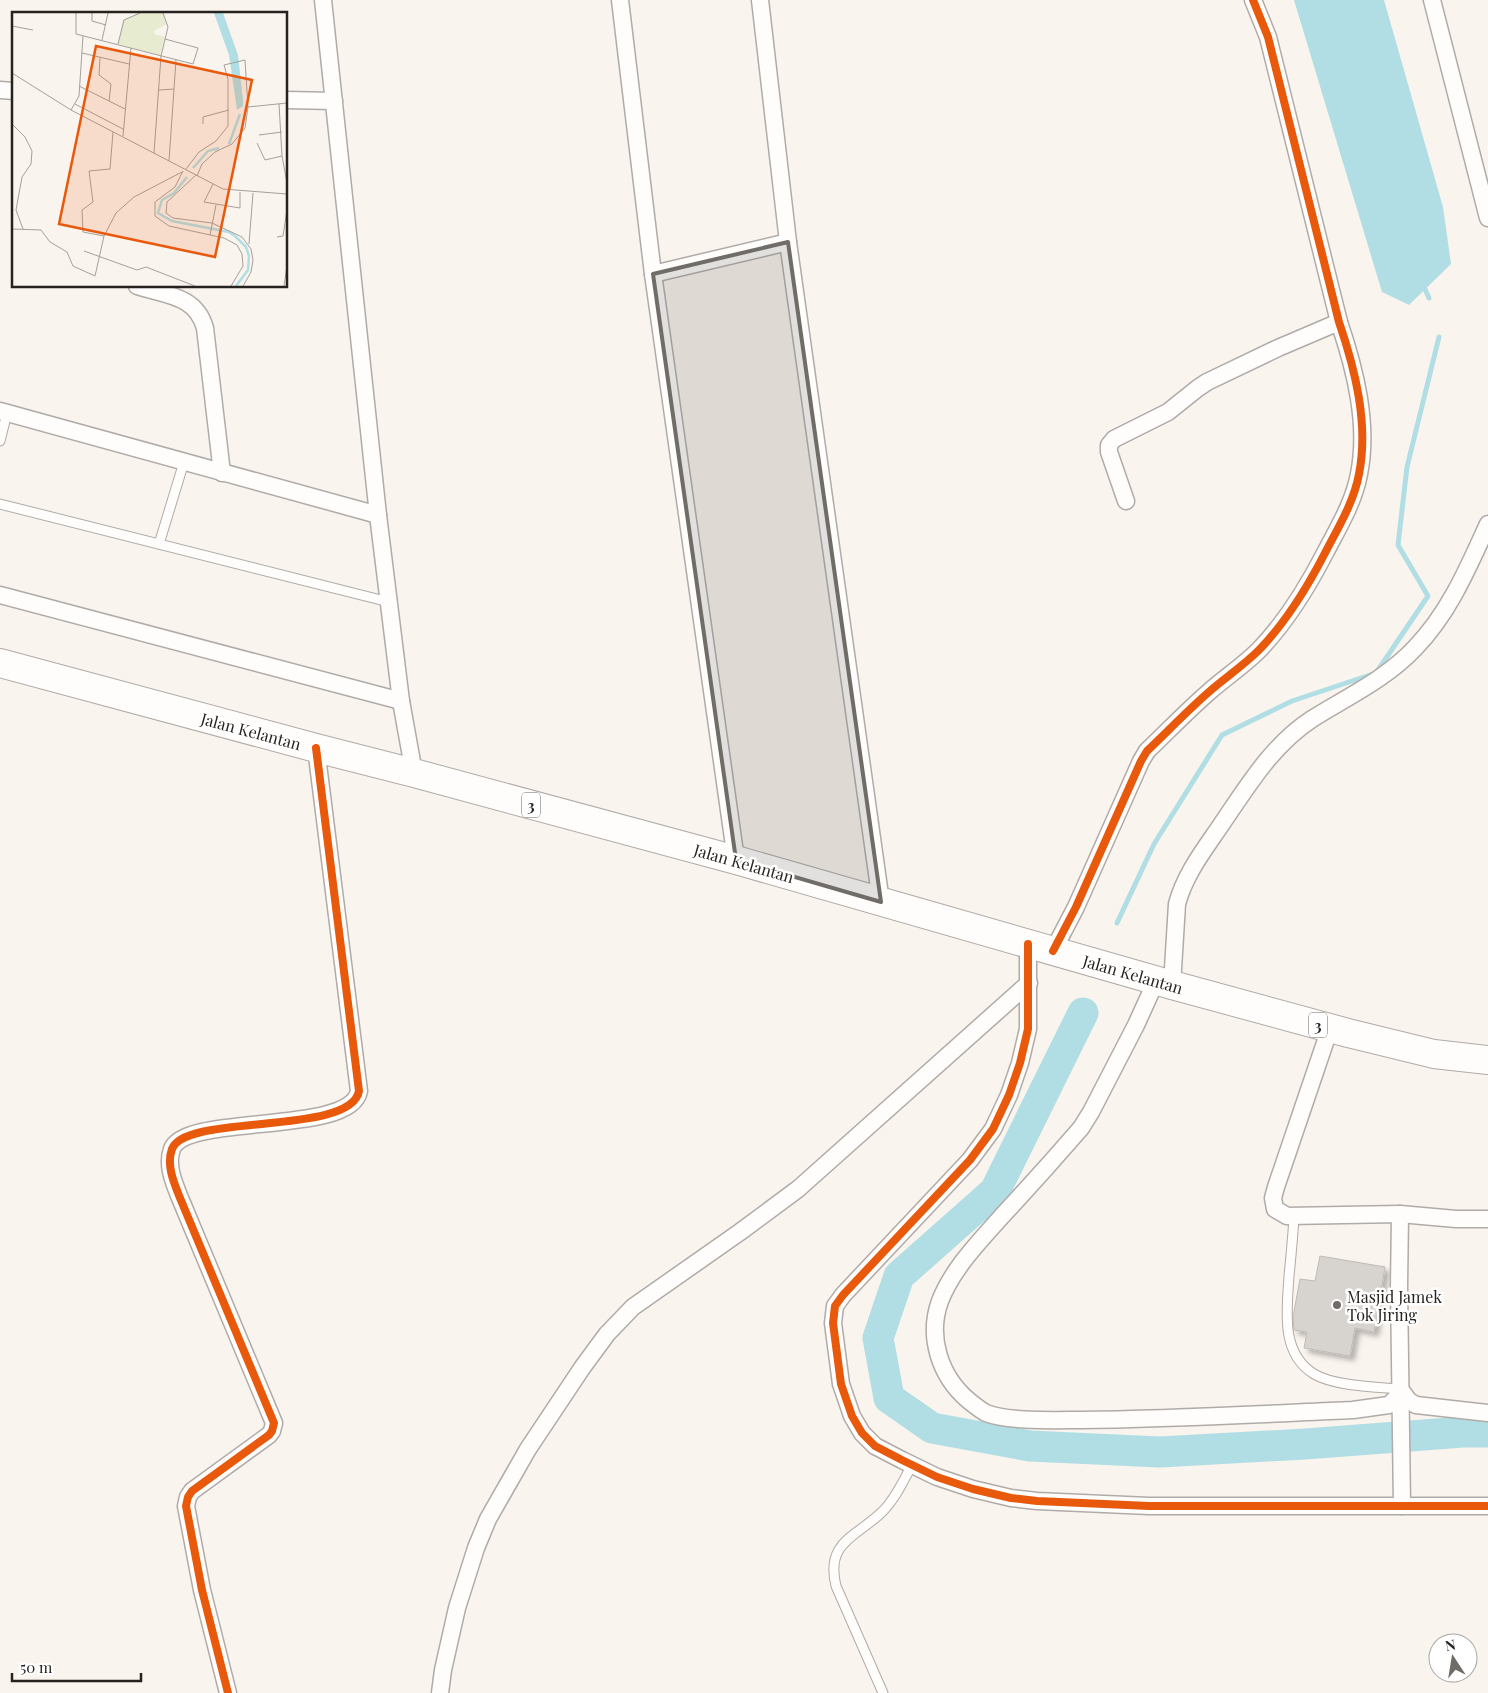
<svg xmlns="http://www.w3.org/2000/svg" width="1488" height="1693" viewBox="0 0 1488 1693" font-family="'Playfair Display',serif">
<style>
.water{fill:#b0dee4}
.lines{fill:none;stroke-linecap:round;stroke-linejoin:round}
.stream{stroke:#b0dee4;stroke-width:5}
.river{stroke:#b0dee4;stroke-width:31}
.building{fill:#d7d3ce;stroke:#bfbbb6;filter:url(#shadow)}
.service-casing{stroke:#b0aba8;stroke-width:11}
.minor-casing{stroke:#b0aba8;stroke-width:19}
.trunk-casing{stroke:#b0aba8;stroke-width:30}
.service{stroke:#fefdfc;stroke-width:9}
.minor{stroke:#fefdfc;stroke-width:16}
.trunk{stroke:#fefdfc;stroke-width:28}
.cycleway-casing{stroke:#fff;stroke-width:11}
.cycleway{stroke:#e8590c;stroke-width:8}
.marked{fill:#706c67;fill-opacity:0.2;stroke:#706c67;stroke-width:4;stroke-linejoin:round}
.poi-dot{fill:#706c67;stroke:#fff;stroke-width:2}
.labels{text-anchor:middle;dominant-baseline:central;stroke-width:5;stroke-linejoin:round;paint-order:stroke}
.shield{fill:#fff;stroke:#676462;stroke-width:1}
.shield-label{font-size:15px;font-weight:bold;fill:#26221f}
.street-label{font-size:16px;fill:#26221f;stroke:#fff}
.poi-label{font-size:16px;fill:#26221f;stroke:#fff;text-anchor:start}
.inset-river{fill:none;stroke:#b0dee4;stroke-width:2.5}
.inset-road{fill:none;stroke:#a5a09b;stroke-width:1}
.view{fill:#e8590c;fill-opacity:0.15;stroke:#e8590c;stroke-width:2.5}
.inset-edge{fill:none;stroke:#26221f;stroke-width:2.5}
</style>
<defs>
<filter id="shadow"><feDropShadow dx="4.5" dy="4.5" stdDeviation="2.5" flood-color="#0004"/></filter>
</defs>
<rect width="100%" height="100%" fill="#faf4ee"/>
<polygon class="water" points="1294,0 1384,0 1443,207 1451,264 1409,305 1382,292"/>
<g class="lines">
<g class="stream">
<polyline points="1423,285 1429,298"/>
<polyline points="1117,923 1154,844 1222,735 1292,701 1376,673 1428,596 1398,545 1407,467 1439,337"/>
</g>
<polyline class="river" points="1083,1013 995,1191 899,1276 878,1338 889,1398 932,1428 1030,1446 1160,1452 1305,1444 1463,1432 1488,1432"/>
</g>
<polygon class="building" points="1320,1256 1385,1267 1374,1332 1355,1328 1350,1356 1304,1348 1307,1332 1294,1330 1293,1317 1300,1279 1315,1281"/>
<g class="lines">
<defs>
<g id="service">
<polyline points="0,441 7,413"/>
<polyline points="0,504 389,602"/>
<polyline points="159,544 184,462"/>
<path d="M1294,1216C1293,1236 1291,1256 1289,1276C1287,1310 1280,1353 1314,1374C1334,1386 1376,1387 1400,1389"/>
<path d="M883,1693L836,1586C825,1541 857,1537 883,1511C896,1498 903,1481 912,1465"/>
</g>
<g id="minor">
<polyline points="323,0 378,515 401,701 414,773"/>
<polyline points="620,0 653,274 736,860"/>
<polyline points="760,0 788,242 881,902"/>
<polyline points="1432,0 1488,218"/>
<polyline points="0,90 14,91"/>
<polyline points="286,100 334,101"/>
<polyline points="653,274 788,242"/>
<path d="M137,286C165,295 196,295 205,328L222,473"/>
<polyline points="0,411 378,515"/>
<polyline points="1126,501 1109,452 1109,445 1114,439 1168,412 1198,388 1207,382 1278,348 1339,322"/>
<polyline points="0,595 401,701"/>
<polyline points="1028,944 1028,1029 1020,1063 1009,1095 993,1129 970,1160 843,1295 835,1306 833,1323 841,1384 852,1416 862,1433 875,1446 902,1460 937,1477 973,1489 1011,1498 1037,1501 1149,1506 1488,1506"/>
<path d="M1053,951L1076,907L1141,761L1147,751C1168,731 1188,710 1210,691C1226,677 1244,665 1259,650C1287,621 1307,588 1325,553C1338,528 1354,502 1359,474C1369,424 1355,369 1339,322L1268,37L1253,0"/>
<path d="M1156,981L1136,1025L1091,1112L1081,1128C1055,1158 1029,1187 1002,1216C979,1242 953,1268 940,1301C927,1337 940,1376 968,1400C973,1404 980,1410 986,1413C1009,1422 1056,1420 1081,1420C1171,1419 1262,1414 1353,1410L1389,1405L1396,1398L1400,1389L1409,1401L1416,1405L1488,1413"/>
<path d="M1172,985L1177,904C1185,874 1204,850 1221,825C1247,787 1272,745 1312,719C1347,697 1386,679 1415,648C1449,613 1468,568 1488,524"/>
<polyline points="1330,1028 1276,1187 1273,1198 1275,1209 1287,1216 1400,1214 1456,1219 1488,1219"/>
<polyline points="1400,1214 1399,1287 1402,1506"/>
<path d="M228,1693L202,1590L186,1506L188,1497L192,1491L269,1435L272,1431L274,1423L180,1198C174,1183 166,1165 172,1149C185,1113 351,1136 359,1091L316,748"/>
<polyline points="440,1693 443,1670 457,1608 476,1548 488,1519 528,1449 582,1368 607,1334 633,1307 740,1232 798,1189 1029,983"/>
</g>
<polyline id="trunk" points="0,663 316,748 414,773 736,860 1172,985 1348,1033 1434,1054 1488,1060"/>
</defs>
<use href="#service" class="service-casing"/>
<use href="#minor" class="minor-casing"/>
<use href="#trunk" class="trunk-casing"/>
<use href="#service" class="service"/>
<use href="#minor" class="minor"/>
<use href="#trunk" class="trunk"/>
<defs>
<g id="cycleway">
<polyline points="1028,944 1028,1029 1020,1063 1009,1095 993,1129 970,1160 843,1295 835,1306 833,1323 841,1384 852,1416 862,1433 875,1446 902,1460 937,1477 973,1489 1011,1498 1037,1501 1149,1506 1488,1506"/>
<path d="M1053,951L1076,907L1141,761L1147,751C1168,731 1188,710 1210,691C1226,677 1244,665 1259,650C1287,621 1307,588 1325,553C1338,528 1354,502 1359,474C1369,424 1355,369 1339,322L1268,37L1253,0"/>
<path d="M228,1693L202,1590L186,1506L188,1497L192,1491L269,1435L272,1431L274,1423L180,1198C174,1183 166,1165 172,1149C185,1113 351,1136 359,1091L316,748"/>
</g>
</defs>
<use href="#cycleway" class="cycleway-casing"/>
<use href="#cycleway" class="cycleway"/>
</g>
<path class="marked" d="M788,242L881,902L736,860L653,274Z"/>
<circle class="poi-dot" cx="1337" cy="1305" r="5"/>
<g class="labels">
<g class="shield">
<rect x="522" y="792.5" width="18" height="25" rx="4"/>
<rect x="1309" y="1012.5" width="18" height="25" rx="4"/>
</g>
<g class="shield-label">
<text x="531" y="805">3</text>
<text x="1318" y="1025">3</text>
</g>
<g class="street-label">
<text transform="translate(251 731) rotate(15)">Jalan Kelantan</text>
<text transform="translate(744 863) rotate(16)">Jalan Kelantan</text>
<text transform="translate(1133 974) rotate(16)">Jalan Kelantan</text>
</g>
<g class="poi-label">
<text x="1347" y="1296">Masjid Jamek<tspan x="1347" dy="18">Tok Jiring</tspan></text>
</g>
</g>
<g transform="translate(12 12)">
<rect width="275" height="275" fill="#faf4ee"/>
<path d="M128,1H151L155,12L142,19L143,22L153,25L148,43L106,32L111,8Z" fill="#e7ebcf"/>
<path d="M202,1H211L226,43L231,88V94L225,98L217,43Z" fill="#b0dee4"/>
<path class="inset-river" d="M217,132L228,102M181,156L196,139L207,136M175,165L162,181L150,188L146,201L160,209L217,220L224,225L234,235L237,244L236,258L224,274"/>
<path class="inset-road" d="M64,1V22L181,52L186,36L153,27M80,1V9L94,13M0,14L21,18M90,28L96,1M106,32L112,8L128,1M70,41L117,52M88,46L87,63L99,72L97,89M0,61L59,98L211,177L275,182M67,74L113,97M147,78L162,77M63,92L111,117M267,92L270,144M236,95L275,91M59,98L67,84L71,24M0,112L13,125L20,139L19,152L10,165L4,198L11,217M191,112V105L217,98M247,123L270,120M111,124L119,36M245,131L253,148L270,144L275,171M142,141L149,44L156,15L151,1M157,149L164,48M174,157L187,140L204,129L216,114V67L212,53L233,48L236,95L233,116L220,132L203,140L190,152L185,164M171,159L163,175L143,190V204L157,214L212,226L225,233L230,242L231,254L219,274M184,163L155,190L154,201L161,206L200,211L230,225L239,237L241,248L239,260L231,274M201,172L192,190L228,196V180M0,217L29,218L38,230L55,240L61,254L83,264L92,224L104,201L122,185L170,160M198,223L204,193M92,224L71,220L70,198L81,190L77,159L98,157L101,120M265,225L271,224L275,198M237,232L241,181M72,239L125,258L134,255L183,274M272,274L275,254"/>
<path class="view" d="M84,34L240,68L203,245L47,212Z"/>
<rect width="275" height="275" class="inset-edge"/>
</g>
<g transform="translate(1453 1658) rotate(348)"><circle r="24" fill="#ffffff" stroke="#a8a7a5"/>
<path d="M0-4L9 19L0 12L-9 19Z" fill="#706c67"/>
<text y="-8" font-size="14" font-weight="bold" text-anchor="middle" fill="#26221f">N</text>
</g>
<path d="M12 1673v8h129v-8" fill="none" stroke="#26221f" stroke-width="2.5"/>
<text x="20" y="1673" font-size="15" fill="#26221f" stroke="#ffffff" stroke-width="4" paint-order="stroke">50 m</text>
</svg>
